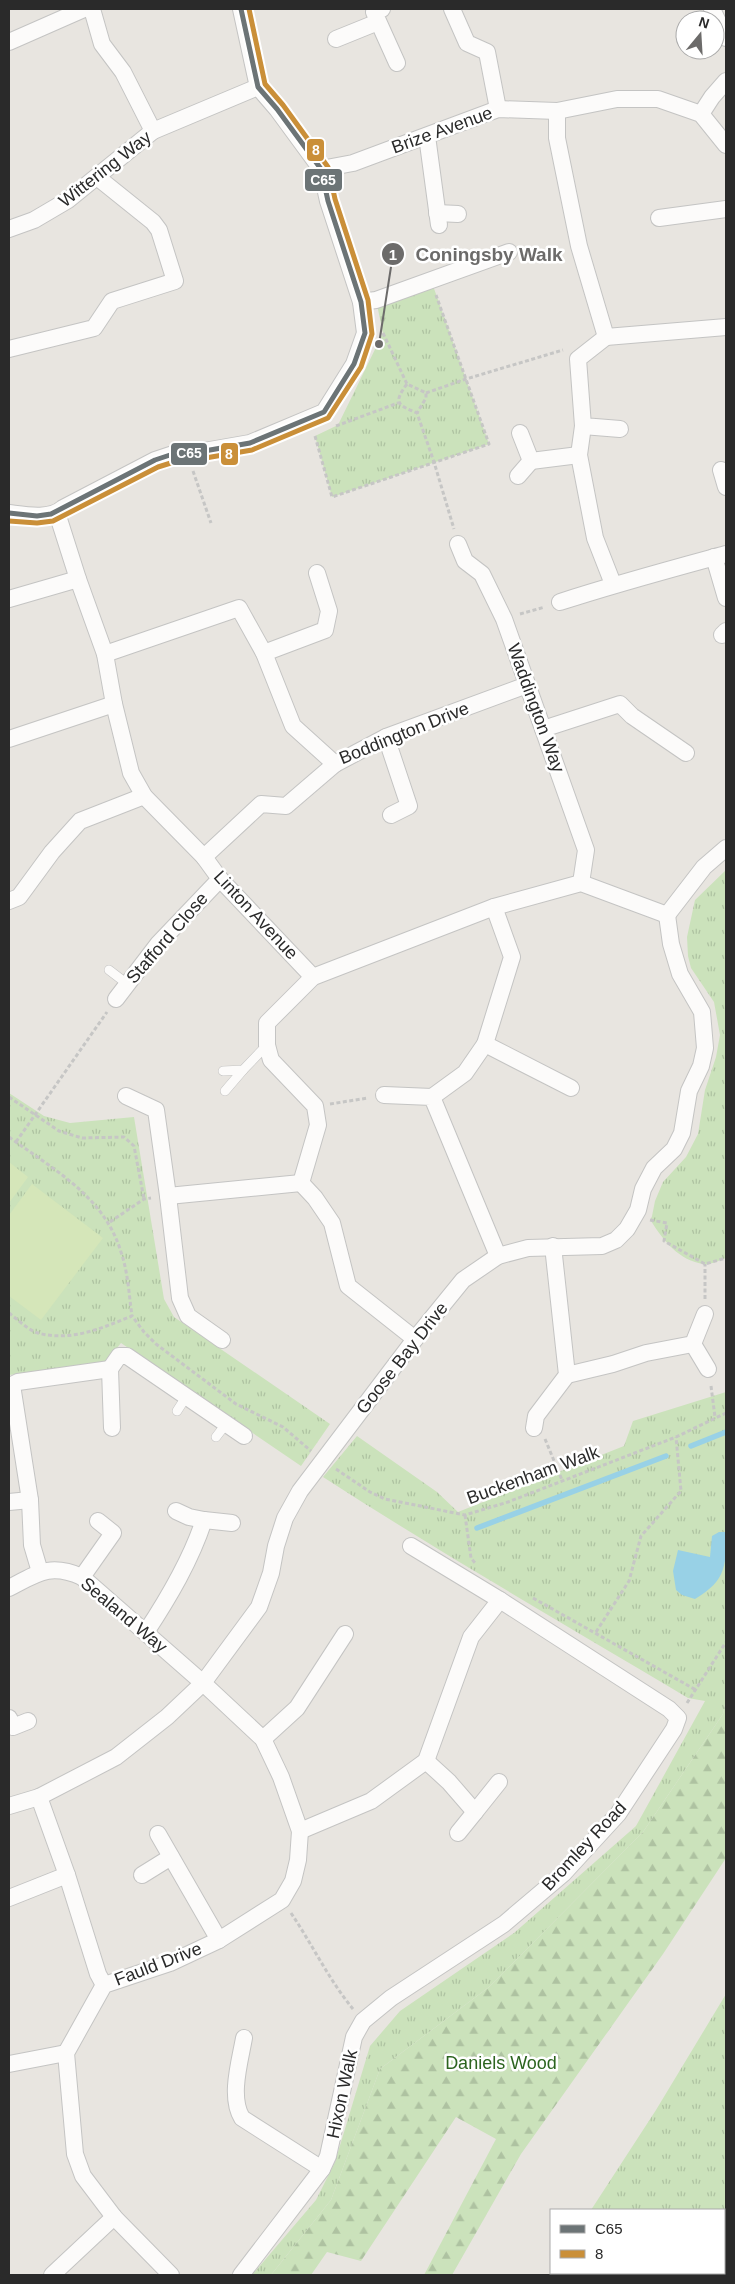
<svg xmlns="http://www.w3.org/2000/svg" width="735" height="2284" viewBox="0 0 735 2284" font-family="Arial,sans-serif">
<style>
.grass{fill:url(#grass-tufts)}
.forest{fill:url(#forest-firs)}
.pitch{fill:#d5e6b9}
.water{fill:#98d1e6}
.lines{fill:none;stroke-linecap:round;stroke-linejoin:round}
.stream{stroke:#98d1e6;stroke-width:5.5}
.service-casing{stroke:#c4c4c3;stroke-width:10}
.minor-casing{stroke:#c4c4c3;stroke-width:18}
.path{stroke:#c6c6c5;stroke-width:3;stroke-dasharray:4 2.5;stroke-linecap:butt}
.service{stroke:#fcfbfa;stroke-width:9}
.minor{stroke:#fcfbfa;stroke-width:16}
.bus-1-casing{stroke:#fff;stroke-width:9}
.bus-2-casing{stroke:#fff;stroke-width:9}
.bus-1{stroke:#6c7476;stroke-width:5}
.bus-2{stroke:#ca8f38;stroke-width:5}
.labels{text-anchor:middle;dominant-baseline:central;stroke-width:5;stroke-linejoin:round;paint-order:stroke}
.street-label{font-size:18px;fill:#2a2a2a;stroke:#fff}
.park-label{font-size:18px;fill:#2c641e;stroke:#fff}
.leader{fill:none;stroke:#6c6b6a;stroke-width:2}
.callout-dot{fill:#6c6b6a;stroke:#fff;stroke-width:2}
.mark-label{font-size:15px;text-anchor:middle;font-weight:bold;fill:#fff}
.callout-label{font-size:19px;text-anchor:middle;font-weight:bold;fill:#6c6b6a;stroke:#fff;stroke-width:5;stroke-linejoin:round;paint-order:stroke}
.line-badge{stroke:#fff;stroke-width:2}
.badge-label{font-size:14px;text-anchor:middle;font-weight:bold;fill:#fff}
</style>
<defs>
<pattern id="grass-tufts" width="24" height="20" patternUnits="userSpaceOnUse" patternTransform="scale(1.25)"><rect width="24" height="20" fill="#cbe2bb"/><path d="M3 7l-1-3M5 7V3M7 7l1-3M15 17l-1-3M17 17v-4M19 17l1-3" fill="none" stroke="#aec2a1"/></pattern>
<pattern id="forest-firs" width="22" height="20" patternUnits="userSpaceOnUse" patternTransform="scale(1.25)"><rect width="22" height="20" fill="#cbe2bb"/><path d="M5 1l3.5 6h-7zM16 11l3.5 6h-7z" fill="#aec2a1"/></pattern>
</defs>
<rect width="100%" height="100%" fill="#e8e5e0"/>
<g class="grass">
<polygon points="431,280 489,444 332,497 315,436 338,425 383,333 376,300"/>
<path d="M726,870V1258C720,1260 710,1265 704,1264C679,1261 663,1240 651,1221L655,1201L663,1182L686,1157L698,1134L705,1090L716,1057L720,1035L714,1002L691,968L688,956L687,937L695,900Z"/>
<polygon points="9,1093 44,1116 70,1123 134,1117 164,1299 174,1317 330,1424 301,1466 121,1343 105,1363 9,1375"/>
<path d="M726,1392V1699L723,1714L643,1832L489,1987L380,2069L331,2200L271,2275H252L316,2200L335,2162L370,2046L400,2011L514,1933L636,1826L705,1701L688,1698C566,1625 442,1554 323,1477L357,1436L437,1492L458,1512L624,1446L633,1421Z"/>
<polygon points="726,1994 726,2275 549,2275 551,2271 724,2273 724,2210 591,2210 656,2110"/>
</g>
<polygon class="forest" points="726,1699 726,1858 663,1954 521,2154 452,2275 424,2275 496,2139 456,2117 361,2261 327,2252 311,2275 271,2275 331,2200 380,2069 489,1987 643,1832 723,1714"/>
<g class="pitch">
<polygon points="9,1162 28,1177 9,1203"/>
<polygon points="32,1184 103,1238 41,1320 9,1296 9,1215"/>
</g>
<path class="water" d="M719,1532H726C726,1565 727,1580 695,1599L682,1595L676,1590L673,1571L678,1550L710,1557L712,1536Z"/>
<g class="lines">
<g class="stream">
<polyline points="691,1446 726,1432"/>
<polyline points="477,1528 666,1456"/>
</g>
<defs>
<g id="service">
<polyline points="109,970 126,983"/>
<polyline points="223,1071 243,1070 267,1045"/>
<polyline points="225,1091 243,1070"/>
<polyline points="177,1411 186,1397"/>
<polyline points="216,1437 226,1424"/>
</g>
<g id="minor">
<polyline points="92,9 102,44 123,72 153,131"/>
<polyline points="382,9 374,12 397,63"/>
<polyline points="452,9 467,43 487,52 498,109"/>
<polyline points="712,9 726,38"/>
<polyline points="336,39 378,22"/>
<polyline points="9,42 84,9"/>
<polyline points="557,111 557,138 579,246 606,337"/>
<polyline points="701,114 712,97 726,81"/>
<polyline points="427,136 439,225"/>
<polyline points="321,169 353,163 498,109 557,111 617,99 658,99 701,114 726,145"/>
<polyline points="437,213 458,214"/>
<polyline points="659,218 726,209"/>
<polyline points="9,229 34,220 68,200 153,131 258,87"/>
<polyline points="361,302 376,300 509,252"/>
<polyline points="606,337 578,359 583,426 620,429"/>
<polyline points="606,337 726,327"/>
<polyline points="9,349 94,328 112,301 175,281 159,230 153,222 97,177"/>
<polyline points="583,426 579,455 595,538 613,584"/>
<polyline points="520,433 531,461 579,455"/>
<polyline points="721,470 726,487"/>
<polyline points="518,476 531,461"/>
<path d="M9,513C25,515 50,520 63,508L155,460L173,454H187L250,443L324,412L354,364L365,333L361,302L328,201L321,169L277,109L258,87L241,9"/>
<polyline points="57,513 78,579 105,654 114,704 131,773 144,796 204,857 220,879 313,977"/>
<polyline points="458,544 465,561 482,574 504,619 586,850 581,883"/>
<polyline points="714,557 726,598"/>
<polyline points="9,599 78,579"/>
<path d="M560,602C615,584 671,569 726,554"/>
<polyline points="722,635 726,631"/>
<polyline points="264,653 325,630 329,611 317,573"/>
<polyline points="105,654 239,608 264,653 293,726 335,764 386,737 527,685"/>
<polyline points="543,729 620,704 632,716 686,753"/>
<polyline points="386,737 409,806 391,815"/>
<polyline points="9,739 114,704"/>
<polyline points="204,857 261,804 286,806 335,764"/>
<polyline points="9,901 19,897 52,852 80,821 144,796"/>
<polyline points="667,915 704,867 726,848"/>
<polyline points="116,999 158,944 220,879"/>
<polyline points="485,1044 571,1088"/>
<polyline points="384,1095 432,1097 498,1256"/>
<polyline points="126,1096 156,1110 168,1196 301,1183"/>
<polyline points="432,1097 465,1073 485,1044 512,957 494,907"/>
<polyline points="301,1183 318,1125 315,1106 271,1060 267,1045 267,1023 313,977 494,907 581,883 667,915"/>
<polyline points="301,1183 315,1198 332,1223 348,1286 415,1339"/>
<polyline points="168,1196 180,1298 188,1316 222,1340"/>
<polyline points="693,1344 708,1369"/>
<polyline points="110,1369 119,1356 127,1356 244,1436"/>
<polyline points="567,1375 613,1364 646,1353 693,1344 705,1314"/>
<polyline points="9,1385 12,1385 30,1500 32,1545 40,1572"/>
<polyline points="12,1385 18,1382 110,1369 112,1428"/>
<polyline points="534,1428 536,1416 567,1375 553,1246"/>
<polyline points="9,1502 30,1500"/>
<polyline points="204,1520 232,1523"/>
<polyline points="82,1577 113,1533 98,1521"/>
<path d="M9,1588C38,1573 50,1563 82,1577L203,1683L263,1739L281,1777L300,1831L298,1860L293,1881L282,1900L219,1940L170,1963L104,1985L66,2053L75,2154L83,2176L114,2217L171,2275"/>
<path d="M146,1632C169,1597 191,1560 204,1520L189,1517L176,1511"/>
<polyline points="9,1718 13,1727 28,1721"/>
<polyline points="263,1739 297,1708 345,1634"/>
<polyline points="426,1761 449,1782 475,1812 499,1782"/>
<polyline points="39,1797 67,1875 98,1974 104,1985"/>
<polyline points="9,1806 39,1797 116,1757 167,1717 203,1683 259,1607 271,1573 276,1546 285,1518 300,1491 415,1339 463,1280 498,1256 528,1248 602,1246 616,1240 627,1229 638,1210 643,1189 654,1168 674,1149 682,1133 689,1091 701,1066 705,1048 702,1012 680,974 671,944 667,915"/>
<polyline points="300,1831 371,1801 426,1761 471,1637 500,1600 411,1546"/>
<polyline points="458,1833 475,1812"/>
<polyline points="158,1834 219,1940"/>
<polyline points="142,1875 171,1857"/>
<polyline points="9,1898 67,1875"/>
<path d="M244,2038C240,2061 229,2097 242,2118L322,2169"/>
<polyline points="9,2064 66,2053"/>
<polyline points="52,2275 114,2217"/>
<polyline points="241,2275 322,2169 328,2156 354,2037 363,2021 391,1998 504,1924 563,1874 618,1814 674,1729 678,1718 669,1709 500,1600"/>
</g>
</defs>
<use href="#service" class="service-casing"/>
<use href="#minor" class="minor-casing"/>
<g class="path">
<polyline points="383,333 407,384 426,393 426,398 417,413"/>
<path d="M407,384C392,404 399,405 417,413L434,462L454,529"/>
<polyline points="426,393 466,379 563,350"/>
<polyline points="336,426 398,403"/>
<polyline points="315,436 332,497 489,444 436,295"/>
<polyline points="193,471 211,523"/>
<polyline points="520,614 545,607"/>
<polyline points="9,1097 59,1131 82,1138 124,1137 134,1146 144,1199"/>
<polyline points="330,1104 368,1098"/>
<path d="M9,1137C54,1170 104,1196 121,1252C128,1272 129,1295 132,1316"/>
<polyline points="16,1142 107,1012"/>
<polyline points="650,1220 667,1223 664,1241 705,1264 726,1258"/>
<polyline points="110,1222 144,1199 151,1198"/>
<polyline points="705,1299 705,1264"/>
<path d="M9,1313C17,1319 28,1330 38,1333C71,1342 102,1328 132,1316L144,1332L156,1344L236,1404L283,1427L311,1451"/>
<polyline points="711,1386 715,1417"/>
<polyline points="545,1439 562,1480"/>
<polyline points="336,1469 370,1492 385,1499 465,1515 508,1502 676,1437 726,1413"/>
<polyline points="465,1515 471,1558 476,1564"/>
<polyline points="533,1598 696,1690"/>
<polyline points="596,1632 629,1581 641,1536 681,1491 676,1437"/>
<polyline points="687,1703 726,1642"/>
<path d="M291,1913C312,1944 329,1980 353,2009"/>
</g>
<use href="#service" class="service"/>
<use href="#minor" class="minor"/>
<defs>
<polyline id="bus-1" points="9,513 37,516 51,514 155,460 173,454 187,454 250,443 324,412 354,364 365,333 361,302 328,201 321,169 277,109 258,87 241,9"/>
<polyline id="bus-2" points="9,521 37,523 53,521 158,467 174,462 188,461 252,450 328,418 361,367 372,334 368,300 335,199 328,167 283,105 265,84 249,9"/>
</defs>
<use href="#bus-1" class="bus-1-casing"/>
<use href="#bus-2" class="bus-2-casing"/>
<use href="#bus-1" class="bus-1"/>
<use href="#bus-2" class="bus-2"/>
</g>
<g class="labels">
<g class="street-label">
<text transform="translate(442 130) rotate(-20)">Brize Avenue</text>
<text transform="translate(105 169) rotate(-38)">Wittering Way</text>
<text transform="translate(536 708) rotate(70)">Waddington Way</text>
<text transform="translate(404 733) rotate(-22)">Boddington Drive</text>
<text transform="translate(256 915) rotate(47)">Linton Avenue</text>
<text transform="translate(167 938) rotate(-49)">Stafford Close</text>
<text transform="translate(402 1358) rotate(-52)">Goose Bay Drive</text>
<text transform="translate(533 1475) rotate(-20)">Buckenham Walk</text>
<text transform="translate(124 1615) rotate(40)">Sealand Way</text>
<text transform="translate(584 1846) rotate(-47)">Bromley Road</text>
<text transform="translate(158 1964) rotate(-21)">Fauld Drive</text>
<text transform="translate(342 2094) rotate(-78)">Hixon Walk</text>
</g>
<g class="park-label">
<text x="501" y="2063">Daniels Wood</text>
</g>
</g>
<path class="leader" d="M379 344L393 254"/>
<g class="callout-dot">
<circle cx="379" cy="344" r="5"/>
<circle cx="393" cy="254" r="12"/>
</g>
<g class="mark-label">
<text x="393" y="260">1</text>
</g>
<g class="callout-label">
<text x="489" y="261">Coningsby Walk</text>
</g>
<g class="line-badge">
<rect x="306" y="138" width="19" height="24" rx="5" fill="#ca8f38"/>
<rect x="304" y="168" width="39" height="24" rx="5" fill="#6c7476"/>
<rect x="170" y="442" width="38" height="24" rx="5" fill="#6c7476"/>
<rect x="220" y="442" width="19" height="24" rx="5" fill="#ca8f38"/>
</g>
<g class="badge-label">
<text x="316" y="155">8</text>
<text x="323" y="185">C65</text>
<text x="189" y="458">C65</text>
<text x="229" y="459">8</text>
</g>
<rect width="735" height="2284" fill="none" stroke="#2a2a2a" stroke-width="20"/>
<rect x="550" y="2209" width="175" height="65" fill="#ffffff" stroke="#aaaaaa"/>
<rect x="560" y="2225" width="25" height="8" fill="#6c7476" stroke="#aaaaaa"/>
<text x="595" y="2234" font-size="15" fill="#2a2a2a">C65</text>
<rect x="560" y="2250" width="25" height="8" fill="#ca8f38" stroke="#aaaaaa"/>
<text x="595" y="2259" font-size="15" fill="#2a2a2a">8</text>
<g transform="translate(700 35) rotate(18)"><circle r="24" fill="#ffffff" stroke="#aaaaaa"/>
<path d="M0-4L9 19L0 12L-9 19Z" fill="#6c6b6a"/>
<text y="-8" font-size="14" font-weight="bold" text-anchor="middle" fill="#2a2a2a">N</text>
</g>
</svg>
